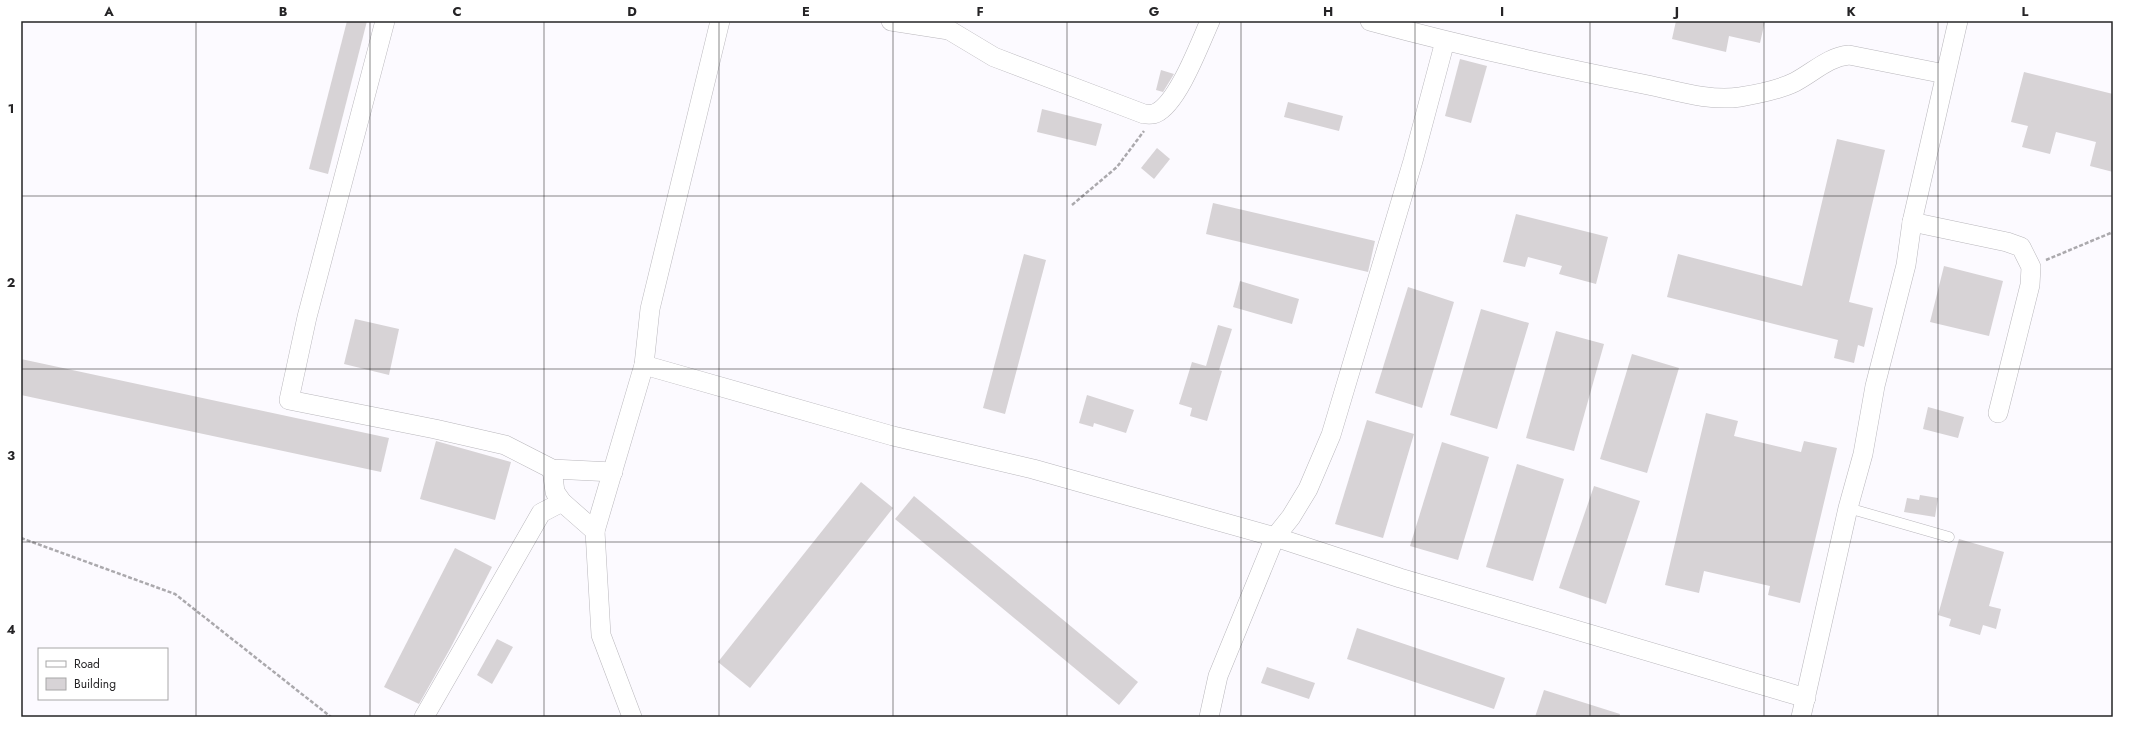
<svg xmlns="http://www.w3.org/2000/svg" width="2134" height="738" viewBox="0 0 2134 738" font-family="Jost,sans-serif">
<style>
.building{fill:#d7d3d6}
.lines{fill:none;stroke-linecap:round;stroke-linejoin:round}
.service-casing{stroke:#b9b7bc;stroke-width:11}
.minor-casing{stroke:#b9b7bc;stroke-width:20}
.path{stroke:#aba9ad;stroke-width:2.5;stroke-dasharray:4 2;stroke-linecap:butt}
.service{stroke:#fff;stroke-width:10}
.minor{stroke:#fff;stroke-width:19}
.grid{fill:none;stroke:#252426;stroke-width:1;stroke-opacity:0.55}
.neatline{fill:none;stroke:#252426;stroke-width:1.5}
.grid-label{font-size:13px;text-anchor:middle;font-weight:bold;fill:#252426}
</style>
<rect width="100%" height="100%" fill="#fcfaff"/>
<g class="building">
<polygon points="347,21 367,21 328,174 309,169"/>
<polygon points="1676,21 1765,21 1760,43 1729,36 1726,52 1672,39"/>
<polygon points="1460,59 1487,66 1471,123 1445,116"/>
<polygon points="1161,70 1174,74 1163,92 1156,90"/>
<polygon points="2024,72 2113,94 2113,172 2090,166 2096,142 2056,132 2050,154 2022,147 2028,126 2011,122"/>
<polygon points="1288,102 1343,116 1339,131 1284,117"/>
<polygon points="1042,109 1102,124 1096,146 1037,132"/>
<polygon points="1837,139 1885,150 1849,302 1873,308 1864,347 1858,345 1854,363 1834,358 1838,340 1667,297 1678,254 1802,286"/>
<polygon points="1157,148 1170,159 1154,179 1141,168"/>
<polygon points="1213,203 1375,241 1368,272 1206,234"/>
<polygon points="1516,214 1608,237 1596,284 1559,274 1562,266 1528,257 1525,267 1503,262"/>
<polygon points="1024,254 1046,260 1005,414 983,408"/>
<polygon points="1944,266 2003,281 1989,336 1930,322"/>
<polygon points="1240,281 1299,299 1292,324 1233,307"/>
<polygon points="1408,287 1454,302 1422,408 1375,393"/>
<polygon points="1481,309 1529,323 1497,429 1450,415"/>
<polygon points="355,319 399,329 389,375 344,364"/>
<polygon points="1218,325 1232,329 1219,370 1222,371 1207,421 1190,416 1192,408 1179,404 1192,362 1206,366"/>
<polygon points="1556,331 1604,344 1574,451 1526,438"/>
<polygon points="1632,354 1679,368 1647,473 1600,459"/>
<polygon points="21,359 389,438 381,472 21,395"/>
<polygon points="1087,395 1134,410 1126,433 1094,423 1093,427 1079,423"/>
<polygon points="1928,407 1964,417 1958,438 1923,429"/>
<polygon points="1706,413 1738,421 1734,436 1801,452 1804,441 1837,448 1800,603 1768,595 1770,586 1704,571 1699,593 1665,585"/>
<polygon points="1367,420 1414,434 1383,538 1335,524"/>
<polygon points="436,441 511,462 495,520 420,499"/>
<polygon points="1442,442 1489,457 1458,560 1410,546"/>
<polygon points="1517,464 1564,479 1533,581 1486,567"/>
<polygon points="861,482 893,508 750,688 718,662"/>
<polygon points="1594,486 1640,501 1606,604 1559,588"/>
<polygon points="1920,495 1938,498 1935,517 1904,512 1907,498 1919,500"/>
<polygon points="914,496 1138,682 1119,705 895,519"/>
<polygon points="1959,539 2004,552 1989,606 2001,609 1996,629 1983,625 1980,635 1949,626 1951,619 1938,615"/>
<polygon points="455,548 492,567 451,647 419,704 384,687"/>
<polygon points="1357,628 1505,678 1494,709 1347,659"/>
<polygon points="497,639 513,647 492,684 477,675"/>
<polygon points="1267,667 1315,683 1309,699 1261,683"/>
<polygon points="1544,690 1620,714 1619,717 1535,717"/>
</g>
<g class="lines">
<defs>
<polyline id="service" points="1848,508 1949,537"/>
<g id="minor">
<polyline points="385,21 307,317 289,400 435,429 505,445 552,469 613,472"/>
<path d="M891,21L949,30L994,57L1144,114C1147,114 1153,115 1156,113C1178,103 1200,43 1210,21"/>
<path d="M1370,21C1458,45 1548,65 1638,83C1671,89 1707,102 1740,97C1758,94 1779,90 1795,82C1814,72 1828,57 1849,55L1945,74"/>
<polyline points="1912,222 2007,242 2021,247 2031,267 2030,285 1998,413"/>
<polyline points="644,365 893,436 1033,469 1275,537 1400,578 1806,698"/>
<polyline points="552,469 555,492 562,502 595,531 601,635 632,717"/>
<polyline points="595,531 644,365 650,309 720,21"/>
<polyline points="424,717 541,513 562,502"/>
<polyline points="1209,717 1218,676 1275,537 1291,517 1308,489 1331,435 1413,161 1445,41"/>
<polyline points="1801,717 1848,508 1863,454 1875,386 1906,265 1912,222 1958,21"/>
</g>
</defs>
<use href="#service" class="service-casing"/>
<use href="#minor" class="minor-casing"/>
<g class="path">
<polyline points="1072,205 1117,167 1144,131"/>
<polyline points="2046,260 2113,232"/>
<polyline points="21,538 175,594 331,717"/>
</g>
<use href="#service" class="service"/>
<use href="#minor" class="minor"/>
</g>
<path class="grid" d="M196,21V717M370,21V717M544,21V717M719,21V717M893,21V717M1067,21V717M1241,21V717M1415,21V717M1590,21V717M1764,21V717M1938,21V717M21,196H2113M21,369H2113M21,542H2113"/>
<rect width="2134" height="738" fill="none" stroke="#ffffff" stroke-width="44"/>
<rect x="38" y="648" width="130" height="52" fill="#ffffff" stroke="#a8a7a8"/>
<rect x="46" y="661" width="20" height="6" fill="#ffffff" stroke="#a8a7a8"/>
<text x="74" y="668" font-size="12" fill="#252426">Road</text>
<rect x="46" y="678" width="20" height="12" fill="#d7d3d6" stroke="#a8a7a8"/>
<text x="74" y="688" font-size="12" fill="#252426">Building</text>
<rect x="22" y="22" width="2090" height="694" class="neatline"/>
<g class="grid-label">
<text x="109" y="16">A</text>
<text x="283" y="16">B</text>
<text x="457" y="16">C</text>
<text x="632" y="16">D</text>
<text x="806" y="16">E</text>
<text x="980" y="16">F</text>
<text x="1154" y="16">G</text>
<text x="1328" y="16">H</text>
<text x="1502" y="16">I</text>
<text x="1677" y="16">J</text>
<text x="1851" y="16">K</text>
<text x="2025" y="16">L</text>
<text x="11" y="113">1</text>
<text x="11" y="287">2</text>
<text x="11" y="460">3</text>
<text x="11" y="634">4</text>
</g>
</svg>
